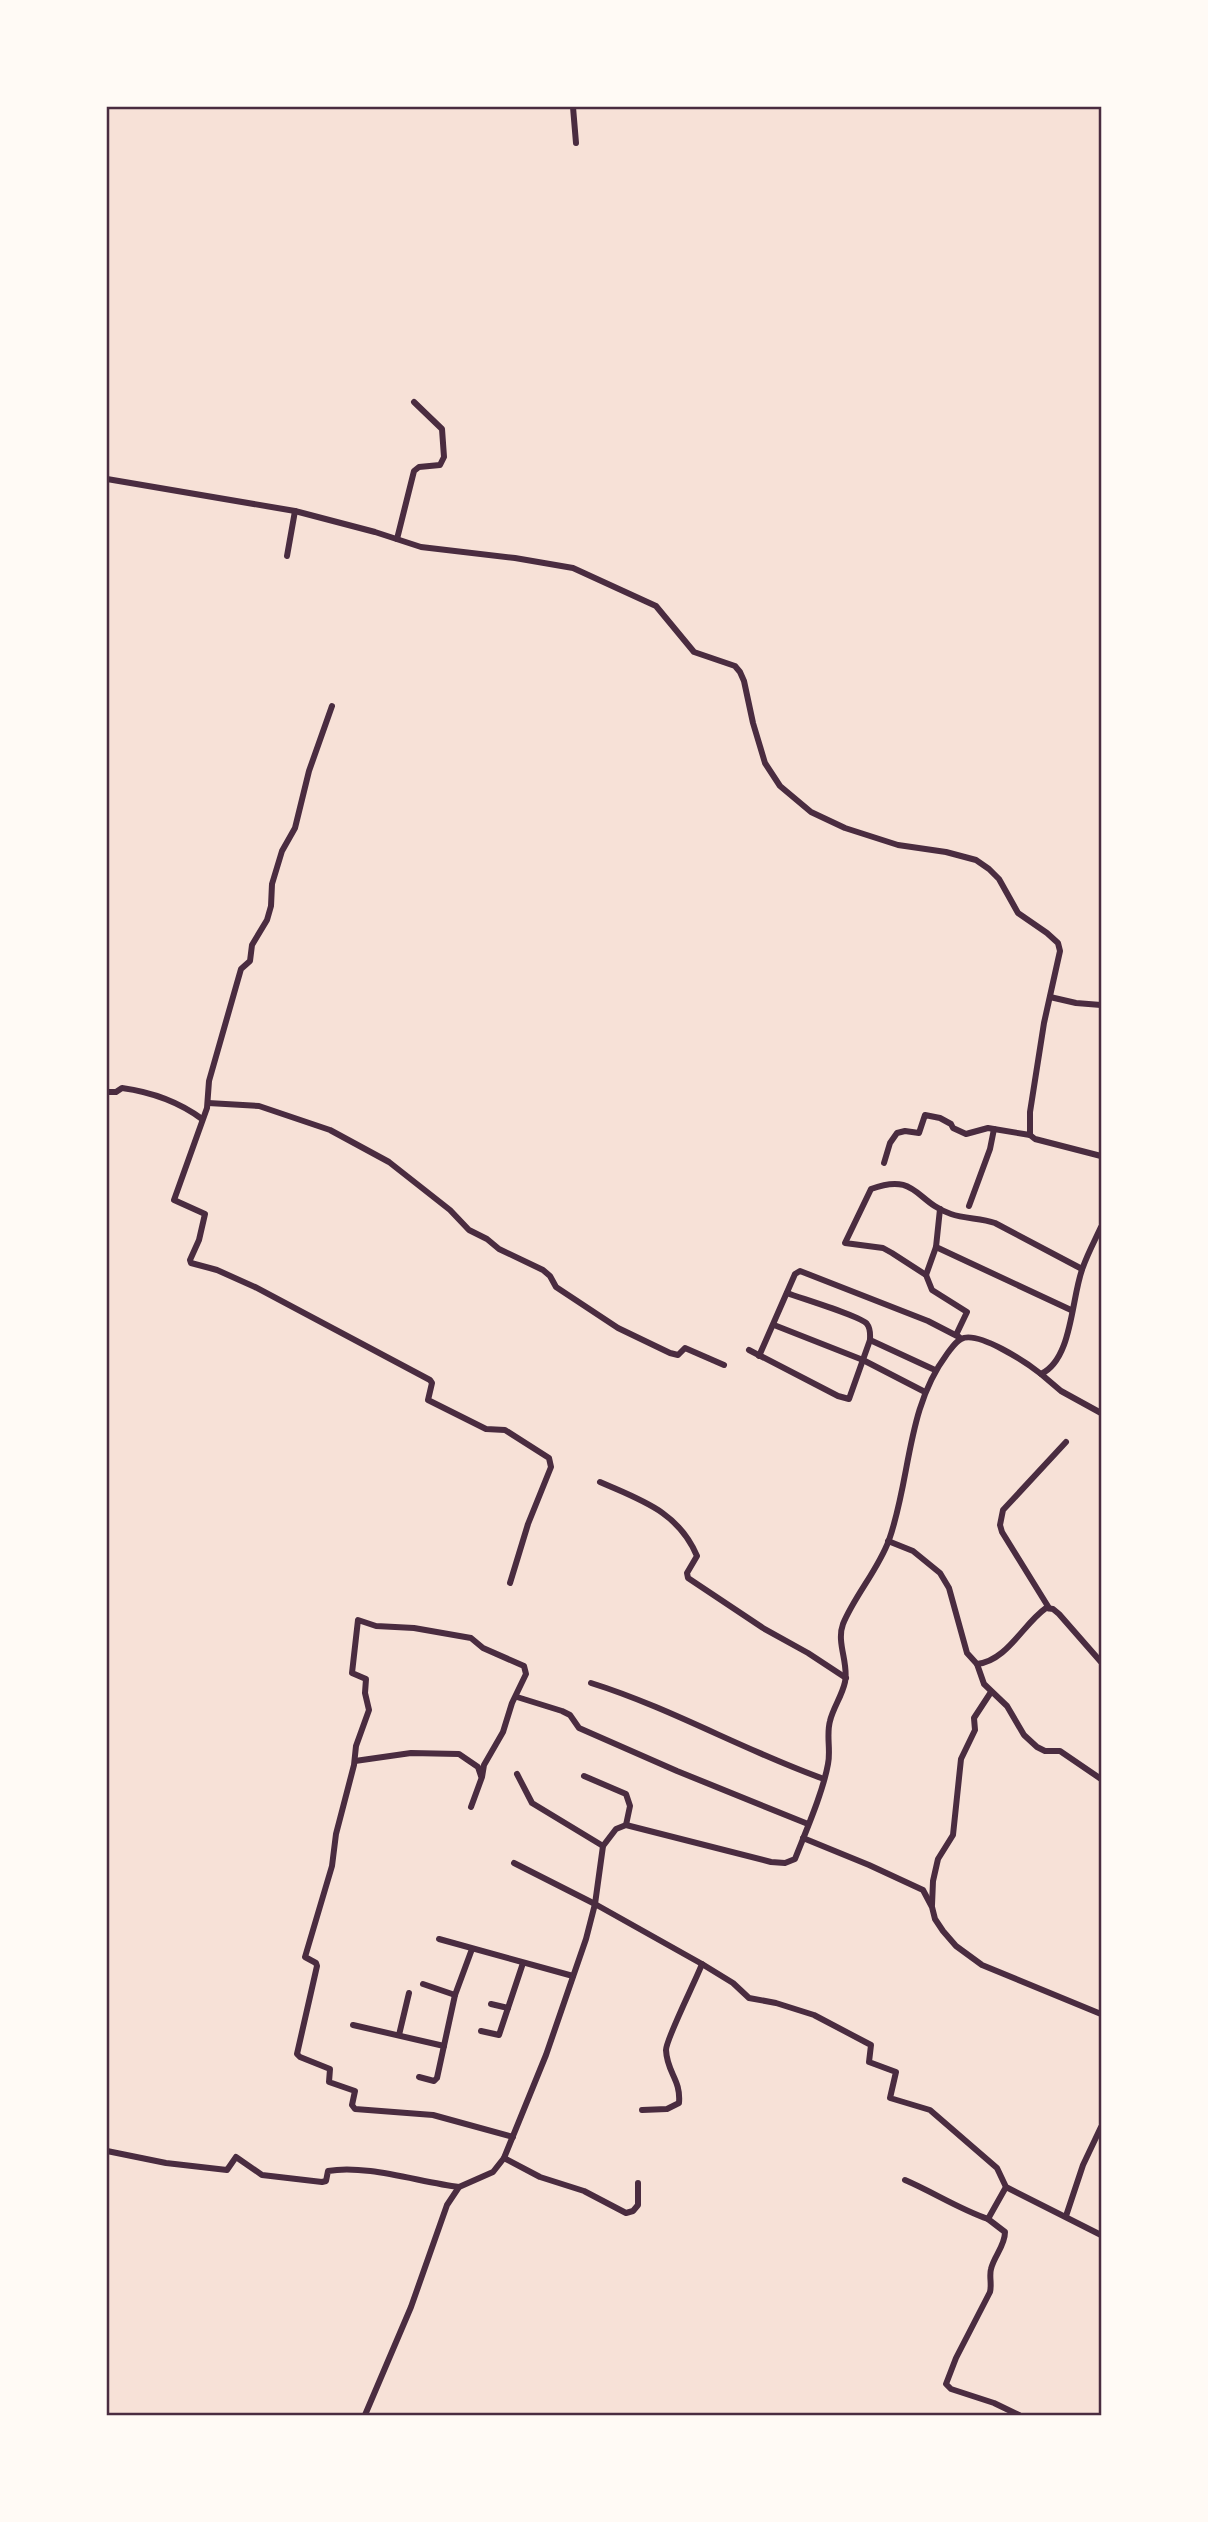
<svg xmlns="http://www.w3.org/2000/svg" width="1208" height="2522" viewBox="0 0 1208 2522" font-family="Manrope,sans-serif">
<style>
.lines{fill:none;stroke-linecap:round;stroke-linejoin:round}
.minor{stroke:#4a2c40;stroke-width:6}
.neatline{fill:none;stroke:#4a2c40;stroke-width:2.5}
</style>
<rect width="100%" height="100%" fill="#f7e1d7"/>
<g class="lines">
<g class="minor">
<polyline points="573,107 576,143"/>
<polyline points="107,479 295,511 375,532 421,547 515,558 573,568 656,606 694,652 735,666 740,672 744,681 753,723 765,763 780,786 811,812 845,828 898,845 946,852 976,860 989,869 999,879 1018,913 1047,933 1058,943 1060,951 1044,1023 1030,1112 1030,1135 1035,1139 1101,1156"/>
<polyline points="397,539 414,471 419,467 440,465 444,457 442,429 414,402"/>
<polyline points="287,556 295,511"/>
<polyline points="332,706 309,771 295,828 282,851 272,884 271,906 267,920 252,945 250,961 241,969 209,1081 207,1108 174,1200 205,1214 199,1240 190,1260 191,1263 217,1270 255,1287 430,1380 432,1383 428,1400 486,1429 505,1430 549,1458 551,1467 528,1524 510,1583"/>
<polyline points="1050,997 1076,1003 1101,1005"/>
<path d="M107,1092H116L122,1088C151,1092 179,1102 202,1119"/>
<polyline points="208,1103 259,1106 330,1130 389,1162 450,1210 469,1230 487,1239 499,1249 543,1270 550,1276 556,1287 618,1328 670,1353 678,1355 685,1348 724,1365"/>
<polyline points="884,1163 890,1143 897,1133 905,1131 919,1133 925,1115 940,1118 951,1124 953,1128 966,1134 988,1128 1030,1135"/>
<polyline points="969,1206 990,1149 994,1129"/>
<polyline points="936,1247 1071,1310"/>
<polyline points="926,1275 936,1247 940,1209"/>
<polyline points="774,1325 863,1360 925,1392"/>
<path d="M956,1335L967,1312L932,1290L926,1275L892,1253L883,1248L845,1243L871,1189C917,1172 915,1202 951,1214C965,1219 981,1218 995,1223L1082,1269"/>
<polyline points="870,1340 935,1370"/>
<path d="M749,1350L838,1396L849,1399L870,1340C870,1335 871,1329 867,1324C863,1317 800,1298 787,1293"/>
<polyline points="759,1356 795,1274 800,1271 928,1321 959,1337"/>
<polyline points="1041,1374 1061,1391 1101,1413"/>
<path d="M600,1482C640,1500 678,1511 697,1556L687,1573L688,1578L763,1628L808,1653L846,1678"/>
<path d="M888,1541L913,1551L940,1573L949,1588L967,1653L977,1664C1007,1661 1023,1624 1046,1608L1053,1609L1059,1614L1101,1662"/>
<polyline points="1049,1608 1002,1532 1000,1525 1003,1510 1066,1442"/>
<polyline points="977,1664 984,1684 1007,1706 1024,1735 1037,1747 1045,1751 1060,1751 1101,1779"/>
<path d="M591,1683C671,1708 745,1751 824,1779"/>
<polyline points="517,1697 562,1711 570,1715 579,1728 677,1771 808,1824"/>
<polyline points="355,1761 411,1753 459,1754 478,1767 481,1776"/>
<polyline points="517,1774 532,1803 603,1846"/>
<polyline points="584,1776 626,1794 630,1806 626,1825"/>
<polyline points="471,1807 482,1777 484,1765 503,1732 512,1703 526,1674 524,1666 483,1648 471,1638 414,1628 376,1626 358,1620 352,1673 366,1679 365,1693 369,1710 356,1746 354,1765 336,1834 332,1866 305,1957 316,1963 317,1966 297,2054 300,2057 330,2069 329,2082 355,2091 352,2105 355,2109 433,2115 513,2137"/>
<polyline points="803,1838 869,1865 923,1890 932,1907 935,1919 943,1931 956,1946 982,1965 1101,2014"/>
<polyline points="514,1863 595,1904 702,1964 733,1983 749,1998 776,2003 814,2015 871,2045 869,2062 896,2072 890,2098 930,2110 997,2168 1006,2187 1101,2235"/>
<polyline points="932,1905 933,1881 938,1859 953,1835 961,1759 975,1730 974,1718 991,1692"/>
<polyline points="439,1939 573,1976"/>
<polyline points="423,1984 455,1995"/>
<polyline points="491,2004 508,2008 523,1963"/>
<polyline points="353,2025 444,2046"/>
<polyline points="481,2031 499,2035 508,2008"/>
<polyline points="399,2035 409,1993"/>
<polyline points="419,2077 434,2081 437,2078 455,1995 472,1949"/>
<path d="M642,2110L667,2109L679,2103C681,2079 667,2073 666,2050C666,2039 696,1980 702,1964"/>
<path d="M107,2151L166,2163L227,2170L236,2157L262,2175L322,2182L326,2181L328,2171C365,2164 419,2182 459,2187"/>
<polyline points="504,2158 540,2177 584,2191 626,2213 633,2211 638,2205 638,2183"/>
<path d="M905,2180C933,2192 959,2209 988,2219L1006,2187"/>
<polyline points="1066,2216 1083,2165 1101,2127"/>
<path d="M988,2219L1005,2232C1005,2246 994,2256 991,2269C989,2276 992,2284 990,2292L956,2358L946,2384L951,2389L994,2403L1019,2415"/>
<path d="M365,2415L411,2307L447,2205L459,2187L493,2172L504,2158L546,2055L586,1939L595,1904L603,1846L616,1829L626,1825L771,1862L785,1863L795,1859C806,1831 823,1792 828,1764C831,1750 826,1735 830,1721C833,1708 842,1696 845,1682C849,1663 836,1643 843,1624C855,1595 878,1570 889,1540C911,1478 906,1409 947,1354C951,1349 955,1342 961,1339C978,1330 1027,1363 1041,1374C1073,1359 1071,1297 1083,1267C1088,1253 1095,1240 1101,1227"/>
</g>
</g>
<rect width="1208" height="2522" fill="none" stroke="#fffaf5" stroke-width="217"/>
<rect x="108" y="108" width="992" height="2306" class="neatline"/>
</svg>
